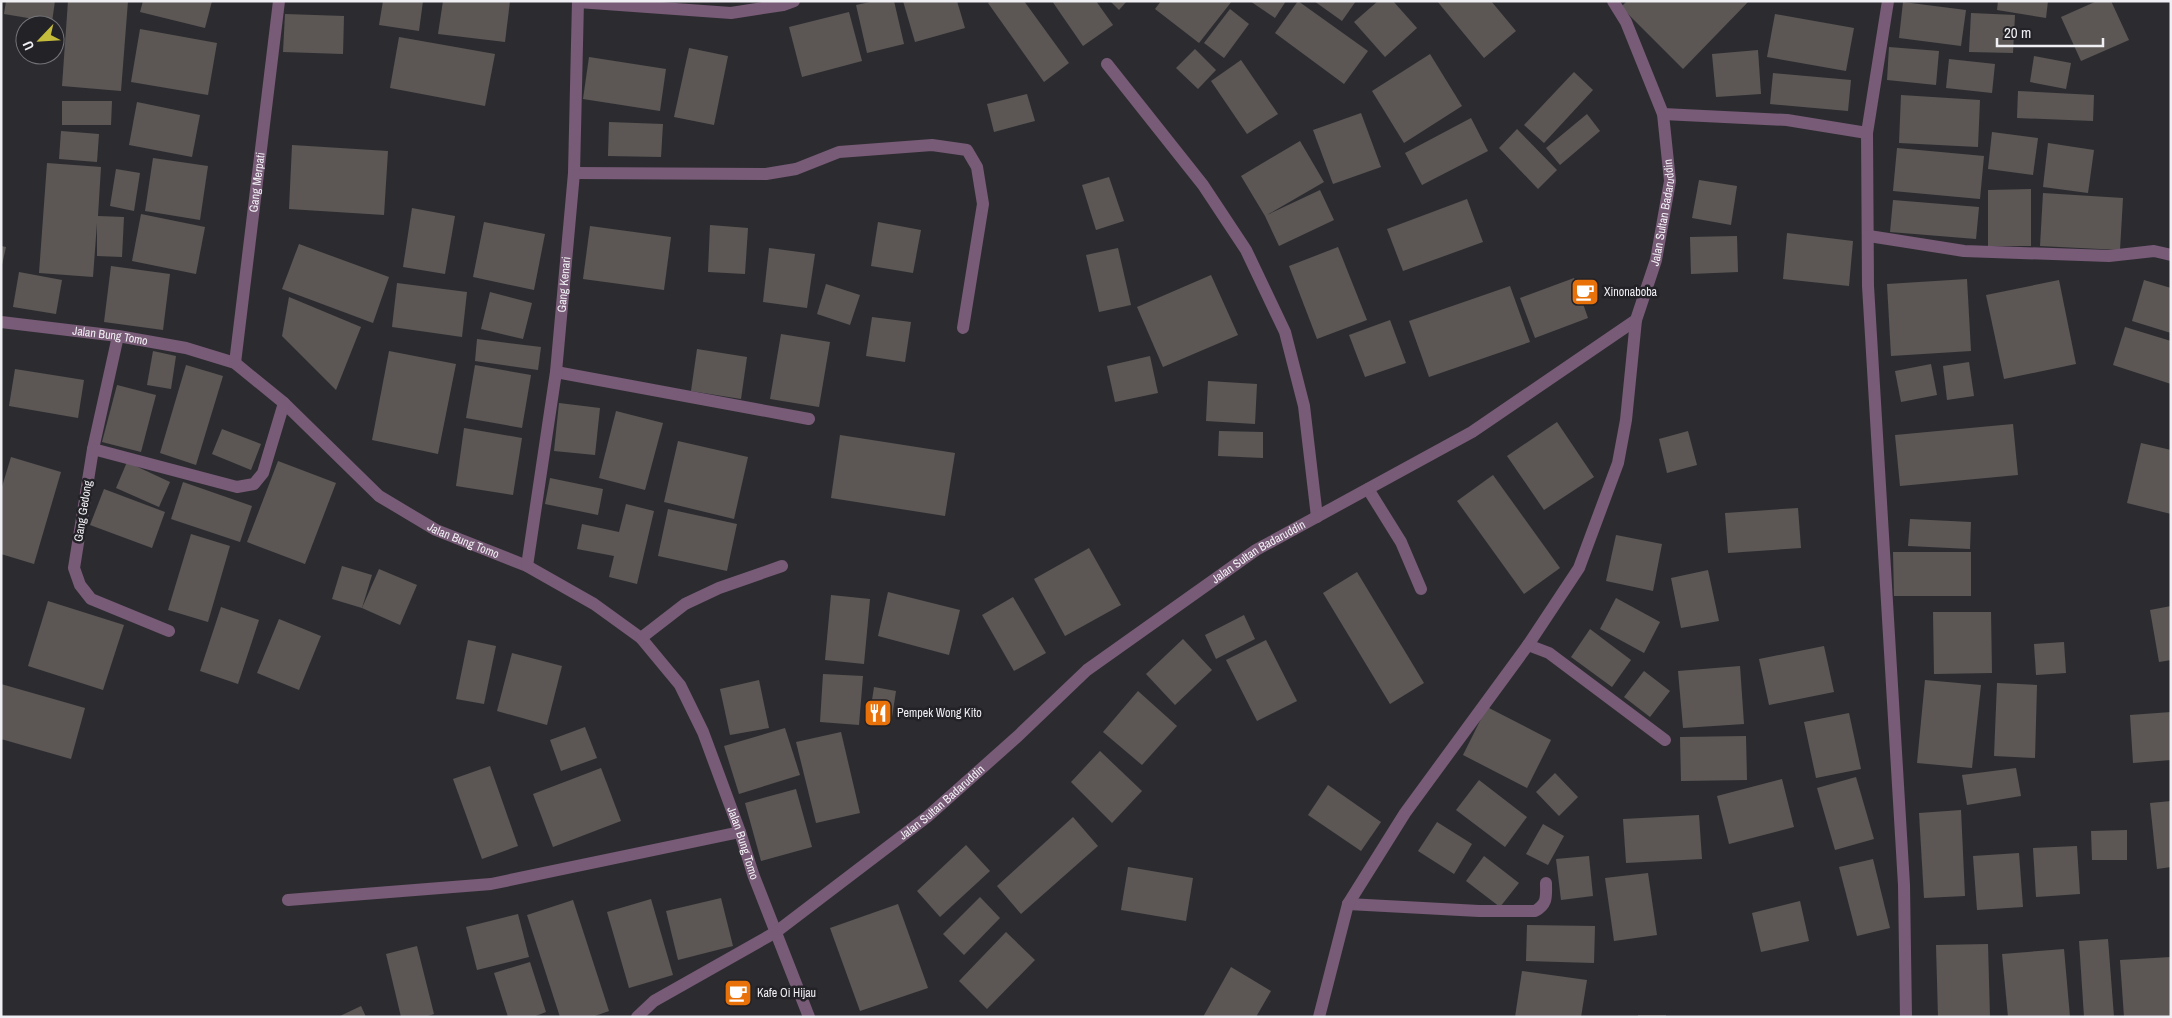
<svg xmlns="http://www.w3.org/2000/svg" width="2172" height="1018" viewBox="0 0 2172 1018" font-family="'Archivo Narrow',sans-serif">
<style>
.building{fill:#5c5755}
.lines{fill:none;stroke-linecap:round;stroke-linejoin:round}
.minor{stroke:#785b77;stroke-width:12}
.labels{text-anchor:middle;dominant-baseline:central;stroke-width:5;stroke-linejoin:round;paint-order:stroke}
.street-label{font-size:12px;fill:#f0eff3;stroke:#222227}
.poi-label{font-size:12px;fill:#f0eff3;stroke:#222227;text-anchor:start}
</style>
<rect width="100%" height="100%" fill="#2c2c30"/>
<g class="building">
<polygon points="6,1 55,1 52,22 4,14"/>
<polygon points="68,1 128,1 121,91 62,86"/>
<polygon points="143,1 212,1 205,28 140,12"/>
<polygon points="383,1 423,1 419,31 379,25"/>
<polygon points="443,1 510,1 505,42 438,34"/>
<polygon points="875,1 894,1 904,44 867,53 856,5"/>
<polygon points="903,1 957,1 965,28 915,42"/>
<polygon points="991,1 1024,1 1069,63 1044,82 988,3"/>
<polygon points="1052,1 1096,1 1113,25 1083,46"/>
<polygon points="1110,1 1127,1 1119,10"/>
<polygon points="1161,1 1232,1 1199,43 1155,9"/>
<polygon points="1250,1 1286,1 1275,18"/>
<polygon points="1298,1 1368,51 1344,84 1275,33"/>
<polygon points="1314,1 1356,1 1342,21"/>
<polygon points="1378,1 1393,1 1417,28 1385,57 1354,22"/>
<polygon points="1437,1 1491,1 1516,31 1484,58"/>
<polygon points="1627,1 1749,1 1683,69 1621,7"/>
<polygon points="1998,1 2048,1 2046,18 1997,10"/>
<polygon points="2097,1 2111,1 2129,40 2081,61 2061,17"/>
<polygon points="1903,2 1966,10 1961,46 1899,38"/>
<polygon points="1230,9 1249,24 1224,58 1204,43"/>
<polygon points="849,12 862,61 802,77 789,27"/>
<polygon points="1971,13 2015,15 2013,53 1969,52"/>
<polygon points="285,14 344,16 343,54 283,52"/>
<polygon points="1775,14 1854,28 1846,71 1767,57"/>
<polygon points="140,29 217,43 208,95 131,82"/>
<polygon points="399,37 495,54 485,106 390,88"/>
<polygon points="1889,47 1939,51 1936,85 1887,80"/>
<polygon points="689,48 728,56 714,125 674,117"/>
<polygon points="1195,49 1216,70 1198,89 1176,68"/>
<polygon points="1758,50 1761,94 1716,97 1712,54"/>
<polygon points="1430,54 1462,106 1404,143 1372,91"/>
<polygon points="2034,56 2071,63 2066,89 2030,82"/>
<polygon points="589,57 666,69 660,111 583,99"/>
<polygon points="1949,59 1995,64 1992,93 1946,88"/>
<polygon points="1241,60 1278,114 1247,134 1211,81"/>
<polygon points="1574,72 1593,90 1544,143 1524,125"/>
<polygon points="1773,73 1851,80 1848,111 1770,104"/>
<polygon points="2018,91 2094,95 2093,121 2017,118"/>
<polygon points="1027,94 1035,121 994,132 987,104"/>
<polygon points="1901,95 1980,100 1978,147 1899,143"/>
<polygon points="62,101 112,101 111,125 62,125"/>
<polygon points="137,102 200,115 192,157 129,145"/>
<polygon points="1361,113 1381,167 1333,184 1313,130"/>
<polygon points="1587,114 1600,131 1560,165 1546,148"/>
<polygon points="1471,118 1488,151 1422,185 1405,153"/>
<polygon points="609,122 663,124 661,157 608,156"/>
<polygon points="1517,129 1557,170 1538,189 1499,148"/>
<polygon points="61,131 99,134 97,162 59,159"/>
<polygon points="1992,132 2038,138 2033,175 1988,169"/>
<polygon points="1300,141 1324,182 1267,215 1320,190 1334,220 1279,246 1265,216 1241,176"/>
<polygon points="2048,143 2094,150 2088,193 2043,187"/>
<polygon points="292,145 388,151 384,215 289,209"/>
<polygon points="1897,148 1984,156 1980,199 1893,191"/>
<polygon points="153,158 208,166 200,220 145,211"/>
<polygon points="47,163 101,167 98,216 124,217 122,257 97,256 97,223 93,277 39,273"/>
<polygon points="116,169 140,173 134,211 110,206"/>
<polygon points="1109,177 1124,221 1096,230 1082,185"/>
<polygon points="1699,180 1737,186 1731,225 1692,218"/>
<polygon points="2031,189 2031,246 1988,246 1988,190"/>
<polygon points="2043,193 2123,198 2120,250 2040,246"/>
<polygon points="1467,199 1483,242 1403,271 1387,229"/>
<polygon points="1893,200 1979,207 1976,239 1890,232"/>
<polygon points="412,208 455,216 445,274 403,267"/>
<polygon points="141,214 205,227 196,274 132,261"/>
<polygon points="484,222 545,234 534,290 473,277"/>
<polygon points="878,222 921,230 913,273 871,266"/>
<polygon points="710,225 748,228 745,274 708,272"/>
<polygon points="590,226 671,237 664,290 583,279"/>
<polygon points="1787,233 1853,241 1849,286 1783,279"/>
<polygon points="1737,236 1738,272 1691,274 1690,237"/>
<polygon points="299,244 389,277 373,323 282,289"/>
<polygon points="1,246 6,247 2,265 1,265"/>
<polygon points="1338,247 1367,320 1317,339 1289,266"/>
<polygon points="769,248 815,254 807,308 763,302"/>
<polygon points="1118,248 1131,305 1099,312 1086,255"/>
<polygon points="111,266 170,274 163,330 104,322"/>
<polygon points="19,272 62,280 56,314 13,307"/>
<polygon points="1211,275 1238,335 1163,367 1137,307"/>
<polygon points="1574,278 1588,318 1535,338 1520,298"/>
<polygon points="1967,279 1971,351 1891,356 1887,284"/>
<polygon points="2059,280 2076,364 2004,379 1986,295"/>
<polygon points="2144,280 2171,288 2171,333 2132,321"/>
<polygon points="397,283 467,292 462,337 392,327"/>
<polygon points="826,284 860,295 850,325 817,314"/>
<polygon points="1510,286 1530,342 1429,377 1409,321"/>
<polygon points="490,292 532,303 523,339 481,329"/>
<polygon points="289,297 361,327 336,390 282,336"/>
<polygon points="872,317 911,322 905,362 866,356"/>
<polygon points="1390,320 1406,363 1365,377 1349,335"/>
<polygon points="2125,327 2171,341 2171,384 2113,365"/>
<polygon points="781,334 830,342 819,407 770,399"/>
<polygon points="477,339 541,347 538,370 475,361"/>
<polygon points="697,349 747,357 741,399 691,391"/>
<polygon points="153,351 176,356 171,389 147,385"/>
<polygon points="389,351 456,364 438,454 372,440"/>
<polygon points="1150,356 1158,393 1115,402 1107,366"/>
<polygon points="1969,362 1974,396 1947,400 1943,366"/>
<polygon points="1931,364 1937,395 1901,402 1895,371"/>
<polygon points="186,365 223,376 196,465 160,453"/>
<polygon points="475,365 531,375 522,428 466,418"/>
<polygon points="15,369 84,380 78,418 9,406"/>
<polygon points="1208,381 1257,384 1255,424 1206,421"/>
<polygon points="117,385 156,395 141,452 102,442"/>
<polygon points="559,403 600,408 595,455 554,451"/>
<polygon points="616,411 663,423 645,490 599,478"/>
<polygon points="1557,422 1594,477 1544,510 1507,456"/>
<polygon points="2013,424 2018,475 1900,486 1895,435"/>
<polygon points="464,428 522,438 513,495 456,486"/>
<polygon points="222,429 261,444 251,470 212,454"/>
<polygon points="1219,431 1263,432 1263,458 1218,456"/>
<polygon points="1688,431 1697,465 1667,473 1659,439"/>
<polygon points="840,435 955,453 945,516 831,498"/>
<polygon points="678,441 748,457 734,519 664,502"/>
<polygon points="2141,443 2171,450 2171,514 2127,503"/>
<polygon points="11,457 61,472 34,564 1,554 1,490"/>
<polygon points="278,461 336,483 305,564 247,542"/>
<polygon points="127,462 170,482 159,507 116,488"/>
<polygon points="1493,475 1560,568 1524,594 1457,501"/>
<polygon points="550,478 603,489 598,515 545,504"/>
<polygon points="183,482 252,506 240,542 171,519"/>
<polygon points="104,489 165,512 152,548 90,525"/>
<polygon points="626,504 654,511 637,584 609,577 614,556 577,549 582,524 619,532"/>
<polygon points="1798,508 1801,548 1728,553 1725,513"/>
<polygon points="668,509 737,524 727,571 658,556"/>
<polygon points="1910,519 1971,522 1970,549 1908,546"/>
<polygon points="191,534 230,546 208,622 168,610"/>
<polygon points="1616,535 1662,544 1653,591 1606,581"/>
<polygon points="1089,548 1121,605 1065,636 1034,579"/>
<polygon points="1893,552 1971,552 1971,596 1894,596"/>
<polygon points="342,566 372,575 362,608 332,599"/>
<polygon points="379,569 417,585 400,625 362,608"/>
<polygon points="1708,570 1719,621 1681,628 1671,578"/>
<polygon points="1357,572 1424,683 1390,704 1323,593"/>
<polygon points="888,592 960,610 949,655 878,636"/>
<polygon points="831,595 870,599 864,664 825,660"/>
<polygon points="1013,597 1046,653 1014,671 982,615"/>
<polygon points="1616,598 1660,622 1644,653 1600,629"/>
<polygon points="48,601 124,625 103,690 28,666"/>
<polygon points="2171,606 2171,660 2159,662 2150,610"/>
<polygon points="221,607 259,620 238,684 200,671"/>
<polygon points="1933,612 1991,612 1992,673 1934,674"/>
<polygon points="1244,615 1255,639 1216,659 1205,635"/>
<polygon points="279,619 321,636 299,690 257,673"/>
<polygon points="1590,629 1631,660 1612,687 1571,657"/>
<polygon points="1183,639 1212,670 1175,705 1146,674"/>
<polygon points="468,640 496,646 484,704 456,699"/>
<polygon points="1266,640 1297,701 1257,721 1226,660"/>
<polygon points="2064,642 2066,673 2036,675 2034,644"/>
<polygon points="1824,646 1834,692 1769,705 1759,659"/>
<polygon points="512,653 562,666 547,725 497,711"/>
<polygon points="1740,666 1744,724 1683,728 1678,671"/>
<polygon points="1644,671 1670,691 1650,717 1624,697"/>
<polygon points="823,674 863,676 859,725 820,722"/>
<polygon points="759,680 769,728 730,735 720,689"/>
<polygon points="1925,680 1981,685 1972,768 1917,763"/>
<polygon points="1997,683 2037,685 2035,758 1994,756"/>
<polygon points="1,684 85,708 71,759 1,739"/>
<polygon points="874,687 896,691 891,724 869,720"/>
<polygon points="1138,691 1177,726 1142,765 1103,732"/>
<polygon points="1487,707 1551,740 1527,788 1463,755"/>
<polygon points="2171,712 2171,760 2133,763 2130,715"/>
<polygon points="1849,713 1861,769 1816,778 1804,722"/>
<polygon points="585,727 597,758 561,771 550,740"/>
<polygon points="785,728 800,775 739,794 724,746"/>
<polygon points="841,732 860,813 816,823 796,742"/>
<polygon points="1746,736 1747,780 1681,781 1680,737"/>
<polygon points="1100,751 1142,791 1112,823 1071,782"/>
<polygon points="490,766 518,846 482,859 453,779"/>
<polygon points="601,768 621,821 553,847 533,794"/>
<polygon points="2016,768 2021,796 1967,805 1962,775"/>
<polygon points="1555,773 1578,797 1559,816 1536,792"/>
<polygon points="1856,777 1874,839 1835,850 1817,788"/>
<polygon points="1782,779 1794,827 1729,844 1717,796"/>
<polygon points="1479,780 1527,817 1505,847 1456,810"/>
<polygon points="1328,785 1381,822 1361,851 1308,815"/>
<polygon points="796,789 812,847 761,861 745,803"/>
<polygon points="2171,801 2171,867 2157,869 2150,803"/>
<polygon points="1961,810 1965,896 1924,898 1919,813"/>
<polygon points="1699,815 1702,859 1626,863 1623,819"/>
<polygon points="1073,817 1098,846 1021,914 997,886"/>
<polygon points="1437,822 1472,844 1454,874 1418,851"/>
<polygon points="1543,824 1564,836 1548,865 1526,854"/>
<polygon points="2127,830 2127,860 2092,860 2091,831"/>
<polygon points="966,845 990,871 940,917 917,891"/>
<polygon points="2077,846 2080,894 2036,897 2033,848"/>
<polygon points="2019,853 2023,907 1977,910 1973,856"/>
<polygon points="1484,856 1519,883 1500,907 1466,881"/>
<polygon points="1589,856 1593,896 1561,900 1556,859"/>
<polygon points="1873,859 1890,928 1857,936 1839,867"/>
<polygon points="1128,867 1193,878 1186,921 1121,910"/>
<polygon points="1648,873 1657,935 1614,941 1605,878"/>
<polygon points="980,897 1000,918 964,955 943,934"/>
<polygon points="721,898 733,946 678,960 666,911"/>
<polygon points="651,899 673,975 629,988 607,912"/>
<polygon points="573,900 609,1011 592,1017 560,1017 527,915"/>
<polygon points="1800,901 1809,941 1761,952 1752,913"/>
<polygon points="898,904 928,988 860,1011 830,928"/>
<polygon points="518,914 529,957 477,970 466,927"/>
<polygon points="1527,925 1595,926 1594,963 1526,961"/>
<polygon points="1006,932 1035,960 987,1009 959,981"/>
<polygon points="2108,939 2114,1017 2084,1017 2079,941"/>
<polygon points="1988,944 1990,1017 1938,1017 1936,945"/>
<polygon points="417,946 434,1014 425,1017 401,1017 386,954"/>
<polygon points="2064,949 2070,1017 2008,1017 2002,954"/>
<polygon points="2171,957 2171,1017 2124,1017 2120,960"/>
<polygon points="530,962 546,1012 533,1017 508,1017 494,973"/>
<polygon points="1231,967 1271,991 1256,1017 1203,1017"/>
<polygon points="1522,971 1587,980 1581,1017 1515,1017"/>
<polygon points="361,1006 366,1017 338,1017"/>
<rect x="1638" y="1015" width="28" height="2"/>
</g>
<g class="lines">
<g class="minor">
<polyline points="1888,1 1867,133 1868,286 1904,885 1906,1017"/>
<polyline points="578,2 731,13 783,5 794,1"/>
<polyline points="1107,64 1203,185 1246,250 1285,332 1304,406 1317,517"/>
<polyline points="1663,114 1787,120 1867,133"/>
<polyline points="574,173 766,174 796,169 839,152 932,145 967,150 977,167 983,204 963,328"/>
<polyline points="1869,236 1964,251 2109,256 2154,251 2171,255"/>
<path id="s1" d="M1,322L118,336L186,348L235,363L284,403L379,496L436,530L527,566L594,604L641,638L680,685L703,732L740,832L753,874L809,1017"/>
<polyline points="118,336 93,449 74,568 80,585 91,599 169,631"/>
<path id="s2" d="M235,363L279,1"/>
<polyline points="556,372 809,419"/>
<polyline points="93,449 237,487 254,484 263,473 284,403"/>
<polyline points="1368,489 1401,542 1421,589"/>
<path id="s3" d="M527,566L556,372L574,173L578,1"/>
<polyline points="641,638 685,604 719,588 782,566"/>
<polyline points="1528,645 1549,653 1665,740"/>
<polyline points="288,900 491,884 740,832"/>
<path d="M1348,904L1479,911H1535C1548,904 1546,896 1546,883"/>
<path id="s4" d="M637,1017L654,1001L776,932L927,817L1018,736L1087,670L1256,550L1472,432L1636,320L1656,260L1670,181L1663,114L1626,22L1613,1"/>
<polyline points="1319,1017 1348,904 1405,813 1528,645 1579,568 1618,463 1626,420 1636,320"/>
</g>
</g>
<defs>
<symbol id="cafe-square" viewBox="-11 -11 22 22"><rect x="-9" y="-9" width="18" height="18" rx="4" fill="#e8710a" stroke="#222227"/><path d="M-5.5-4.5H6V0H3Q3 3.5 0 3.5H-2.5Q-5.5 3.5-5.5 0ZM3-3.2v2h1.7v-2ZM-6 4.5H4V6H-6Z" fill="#fff"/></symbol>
<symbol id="restaurant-square" viewBox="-11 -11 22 22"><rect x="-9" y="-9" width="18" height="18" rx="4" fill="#e8710a" stroke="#222227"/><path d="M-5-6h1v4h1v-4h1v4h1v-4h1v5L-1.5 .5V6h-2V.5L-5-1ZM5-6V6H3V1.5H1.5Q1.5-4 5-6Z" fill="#fff"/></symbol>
</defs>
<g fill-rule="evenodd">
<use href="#cafe-square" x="1569" y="276" width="32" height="32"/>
<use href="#restaurant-square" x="862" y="697" width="32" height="32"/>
<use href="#cafe-square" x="722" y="977" width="32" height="32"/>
</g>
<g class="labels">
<g class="street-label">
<text stroke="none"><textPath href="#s2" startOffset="182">Gang Merpati</textPath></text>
<text stroke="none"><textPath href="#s4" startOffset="1334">Jalan Sultan Badaruddin</textPath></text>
<text stroke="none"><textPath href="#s3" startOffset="284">Gang Kenari</textPath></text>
<text stroke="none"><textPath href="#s1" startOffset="110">Jalan Bung Tomo</textPath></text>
<text transform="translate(83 511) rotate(-81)">Gang Gedong</text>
<text stroke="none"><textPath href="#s1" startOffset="530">Jalan Bung Tomo</textPath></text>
<text stroke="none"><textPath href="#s4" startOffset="779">Jalan Sultan Badaruddin</textPath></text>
<text stroke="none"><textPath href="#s4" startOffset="374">Jalan Sultan Badaruddin</textPath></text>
<text stroke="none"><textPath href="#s1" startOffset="965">Jalan Bung Tomo</textPath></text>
</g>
<g class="poi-label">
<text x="1604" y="292">Xinonaboba</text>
<text x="897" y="713">Pempek Wong Kito</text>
<text x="757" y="993">Kafe Oi Hijau</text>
</g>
</g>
<rect width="2172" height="1018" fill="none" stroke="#f0eff3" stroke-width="5"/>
<g transform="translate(40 40) rotate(245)"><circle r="24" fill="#222227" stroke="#747479"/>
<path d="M0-4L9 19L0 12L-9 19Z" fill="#c6bc3c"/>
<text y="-8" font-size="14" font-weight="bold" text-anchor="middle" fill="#f0eff3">U</text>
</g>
<path d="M1997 38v8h106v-8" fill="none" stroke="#f0eff3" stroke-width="2.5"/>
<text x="2004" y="38" font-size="15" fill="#f0eff3" stroke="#222227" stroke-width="4" paint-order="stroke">20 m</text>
</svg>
